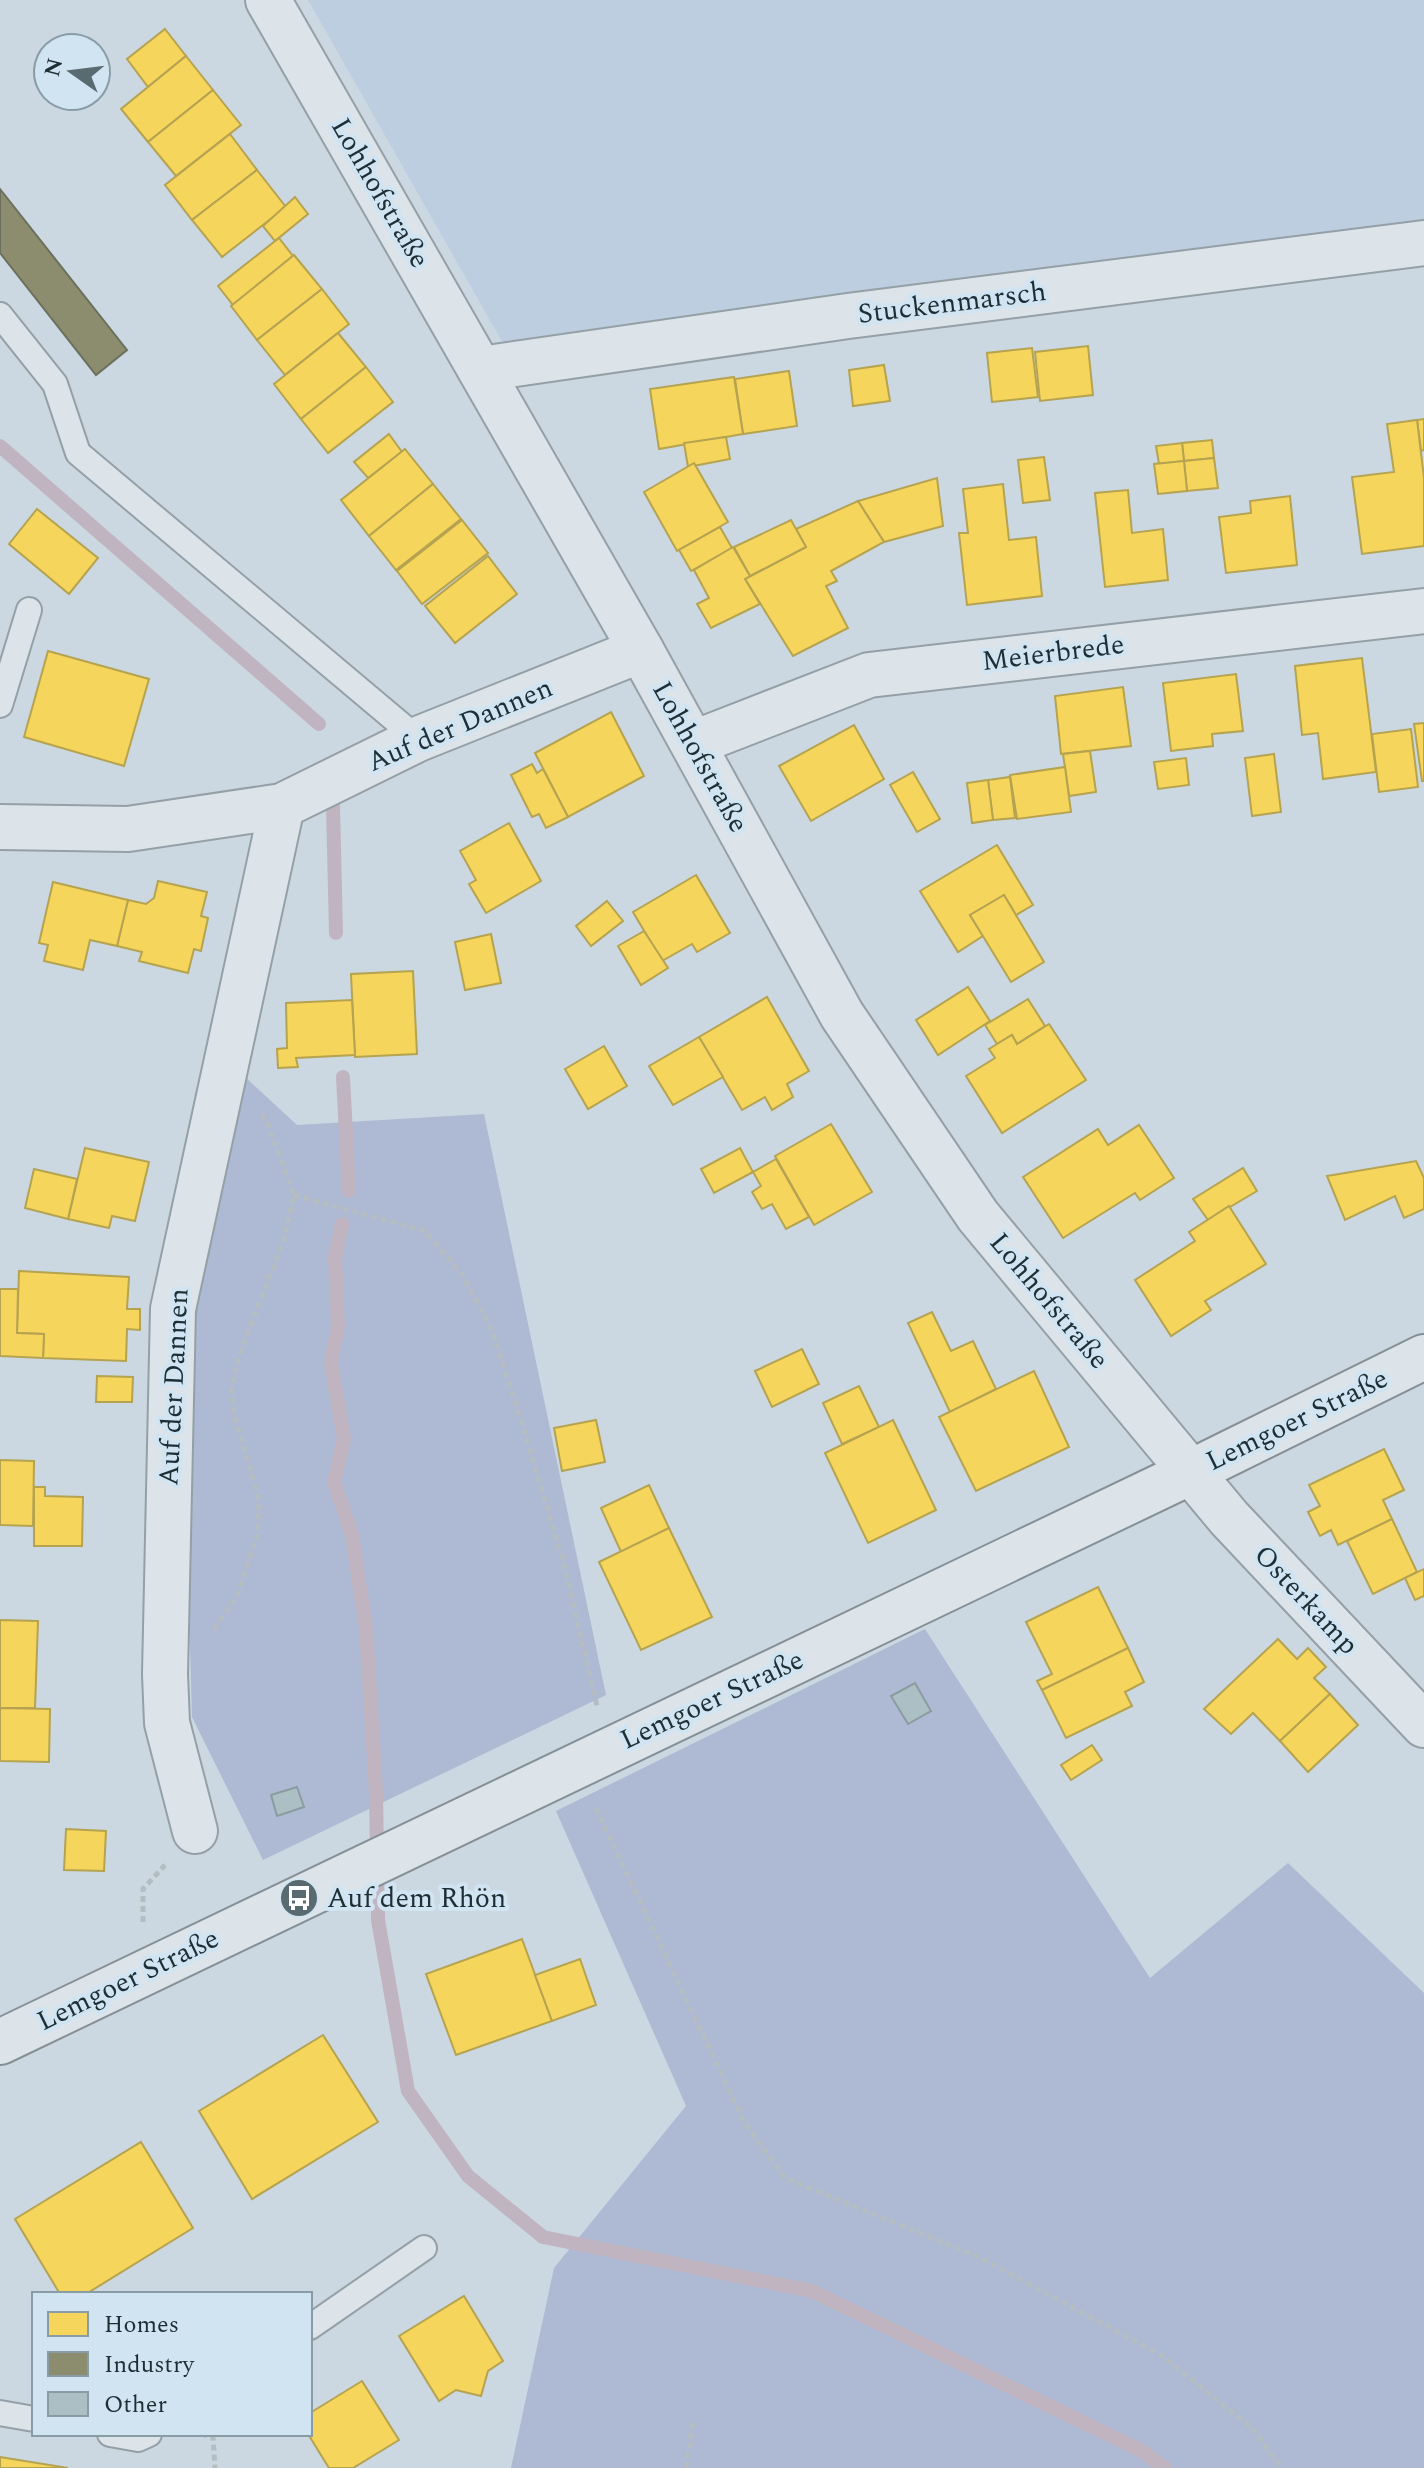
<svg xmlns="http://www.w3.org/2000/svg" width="1424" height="2468" viewBox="0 0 1424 2468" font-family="Spectral,serif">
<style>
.farmland{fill:#bccee0}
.green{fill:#aeb9d3}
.homes{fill:#f6d55c;stroke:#b5a350;stroke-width:2}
.industry{fill:#8c8c6e;stroke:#6b705d;stroke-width:2}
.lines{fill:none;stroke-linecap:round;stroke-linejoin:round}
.stream{stroke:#c1b4c1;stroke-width:14}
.building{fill:#acbfc4;stroke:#8b9ca1;stroke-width:2}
.lane-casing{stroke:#94a0a6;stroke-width:28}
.street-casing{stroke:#94a0a6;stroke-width:48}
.secondary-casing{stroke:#859096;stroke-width:48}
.path{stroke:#b3bdc2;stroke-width:5;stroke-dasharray:6 4;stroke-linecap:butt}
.lane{stroke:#dce4ea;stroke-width:24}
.street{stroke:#dce4ea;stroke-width:44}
.secondary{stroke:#dce4ea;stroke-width:44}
.labels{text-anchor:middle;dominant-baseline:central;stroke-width:8;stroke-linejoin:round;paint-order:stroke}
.street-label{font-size:28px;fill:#1d2f34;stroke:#d1e4f2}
.poi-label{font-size:28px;fill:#1d2f34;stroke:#d1e4f2;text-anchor:start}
</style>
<rect width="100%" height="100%" fill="#cbd8e1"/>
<polygon class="farmland" points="308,0 1424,0 1424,231 504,345"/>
<g class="green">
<polygon points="245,1077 297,1125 484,1114 606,1695 263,1860 192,1717 183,1395 207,1246"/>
<polygon points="925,1629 1150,1978 1288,1863 1424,1993 1424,2468 511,2468 554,2268 686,2106 556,1811"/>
</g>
<g class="homes">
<polygon points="165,29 186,56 148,87 127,59"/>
<polygon points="186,56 213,90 148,142 121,109"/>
<polygon points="213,90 241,125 176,176 148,142"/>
<polygon points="230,134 257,170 192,220 165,185"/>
<polygon points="257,170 286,207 222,257 192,220"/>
<polygon points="295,197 308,214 275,241 263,226"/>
<polygon points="279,238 293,256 233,305 218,286"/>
<polygon points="294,255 322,289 257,340 231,306"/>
<polygon points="322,289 349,324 285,375 257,340"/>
<polygon points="338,333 366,367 301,419 274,384"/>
<polygon points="1088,346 1093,395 1040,401 1035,352"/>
<polygon points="1032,348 1038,397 992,402 987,353"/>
<polygon points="884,365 890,401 853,406 849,370"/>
<polygon points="366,367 393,402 328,453 301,419"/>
<polygon points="789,371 797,426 743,434 735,379"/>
<polygon points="734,377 743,434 659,449 650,389"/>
<polygon points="1424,419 1424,450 1421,451 1417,420"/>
<polygon points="1417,420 1424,478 1424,546 1362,554 1352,477 1394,472 1387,424"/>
<polygon points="389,434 402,452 368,478 354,462"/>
<polygon points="726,437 730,459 688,467 684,443"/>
<polygon points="1212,440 1214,458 1184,461 1182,443"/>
<polygon points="1182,443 1184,461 1159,464 1156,446"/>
<polygon points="405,449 433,484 369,536 341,500"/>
<polygon points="1044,457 1050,500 1023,503 1018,460"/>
<polygon points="1214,458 1218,488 1187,491 1184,461"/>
<polygon points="1184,461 1187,491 1158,494 1154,464"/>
<polygon points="694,463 728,522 677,551 644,492"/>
<polygon points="937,478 943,526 884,542 858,501"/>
<polygon points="433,484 461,519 396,570 369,536"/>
<polygon points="1003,484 1009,540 1036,537 1042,596 967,605 959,533 968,533 963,489"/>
<polygon points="1128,490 1132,533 1163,529 1168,580 1105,587 1095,493"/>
<polygon points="1290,496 1297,565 1226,573 1219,517 1251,513 1250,501"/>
<polygon points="858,501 884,542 831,571 837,581 826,586 848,628 793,656 745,579 806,547 796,529"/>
<polygon points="37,509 98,558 69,594 9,544"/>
<polygon points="462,520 488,553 422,604 397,571"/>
<polygon points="791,520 806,547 750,576 734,547"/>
<polygon points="720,527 732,548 691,571 679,550"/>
<polygon points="733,547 750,576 745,579 760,604 711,628 697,604 709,598 694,570"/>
<polygon points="488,556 517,594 455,643 425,606"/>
<polygon points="48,651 149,679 124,766 24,737"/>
<polygon points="1362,658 1376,772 1323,779 1318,733 1302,735 1295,666"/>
<polygon points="1236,674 1243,731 1212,734 1213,746 1171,751 1163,683"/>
<polygon points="1123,687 1131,746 1061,754 1055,696"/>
<polygon points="611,712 644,776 568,817 535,753"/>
<polygon points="1424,723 1424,781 1422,781 1414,724"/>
<polygon points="854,725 884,779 811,821 779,766"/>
<polygon points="1411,729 1418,787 1379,792 1372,734"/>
<polygon points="1090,751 1096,792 1069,796 1063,754"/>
<polygon points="1274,754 1281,812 1252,816 1245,758"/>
<polygon points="1186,758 1189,785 1158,789 1154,762"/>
<polygon points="532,764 537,773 543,769 568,817 546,828 539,814 532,817 511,775"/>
<polygon points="1065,767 1071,812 1017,819 1010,775"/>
<polygon points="913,772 940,819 917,832 890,785"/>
<polygon points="1010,777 1015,818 993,820 988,780"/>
<polygon points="988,780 993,820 972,823 967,783"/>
<polygon points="509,823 541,881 486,913 469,884 476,880 460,851"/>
<polygon points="997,845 1033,905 1016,915 1004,895 970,915 983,936 958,952 920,891"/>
<polygon points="696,875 730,933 697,952 692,944 662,961 633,912"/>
<polygon points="158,881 207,892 201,916 208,918 201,951 194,949 188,973 139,961 142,952 117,946 128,900 146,904 154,898"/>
<polygon points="53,882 128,900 117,946 90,940 83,970 44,961 48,945 39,943"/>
<polygon points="1004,895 1044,962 1011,982 970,915"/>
<polygon points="607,901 623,921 591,946 576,926"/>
<polygon points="644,931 668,968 641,985 618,946"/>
<polygon points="491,934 501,983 465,990 455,942"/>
<polygon points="413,971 417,1054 355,1057 351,974"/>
<polygon points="968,987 990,1021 938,1055 916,1020"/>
<polygon points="767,997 809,1071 787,1084 793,1097 772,1110 765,1097 742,1110 699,1037"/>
<polygon points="1028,999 1045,1026 1017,1044 1012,1035 997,1044 985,1025"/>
<polygon points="352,1000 355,1055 296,1058 298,1067 278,1068 277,1049 287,1048 286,1003"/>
<polygon points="1049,1024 1086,1080 1002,1133 966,1076 995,1058 989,1049 997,1044 1012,1035 1017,1044"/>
<polygon points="699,1037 723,1077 673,1105 649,1066"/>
<polygon points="604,1046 627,1086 588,1109 565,1069"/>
<polygon points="831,1124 872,1192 814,1225 775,1156"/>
<polygon points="1139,1125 1174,1178 1140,1200 1135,1193 1063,1238 1023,1177 1098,1129 1108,1145"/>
<polygon points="85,1148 149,1162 135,1221 112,1216 109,1228 68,1219"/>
<polygon points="740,1148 753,1172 714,1193 701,1169"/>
<polygon points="776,1159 809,1217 786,1229 772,1204 762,1209 752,1192 761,1186 753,1172"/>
<polygon points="1416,1161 1424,1178 1424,1209 1404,1218 1395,1196 1345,1220 1327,1176"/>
<polygon points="1243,1168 1257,1191 1208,1220 1193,1199"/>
<polygon points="34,1169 77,1179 68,1219 25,1208"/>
<polygon points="1229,1206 1266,1264 1205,1301 1211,1310 1171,1336 1135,1280 1195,1241 1189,1232"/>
<polygon points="19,1271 129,1277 127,1309 140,1309 140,1330 127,1329 126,1361 43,1358 44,1334 17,1333"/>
<polygon points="0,1289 18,1289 17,1333 44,1334 43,1358 0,1356"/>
<polygon points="932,1312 951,1351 973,1341 996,1389 950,1412 908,1323"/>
<polygon points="802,1349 819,1384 772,1407 755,1371"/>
<polygon points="1034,1371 1069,1447 976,1491 939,1417"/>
<polygon points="97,1376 133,1377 132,1402 96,1402"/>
<polygon points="859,1386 879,1427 842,1444 823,1403"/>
<polygon points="596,1420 605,1462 562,1471 554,1428"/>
<polygon points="893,1420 936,1510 868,1543 825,1453"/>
<polygon points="1384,1449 1404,1490 1383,1500 1392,1519 1338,1545 1331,1530 1320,1536 1308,1512 1320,1506 1309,1485"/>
<polygon points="0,1460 34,1461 33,1526 0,1525"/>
<polygon points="649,1485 669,1528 621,1552 601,1508"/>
<polygon points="34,1487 45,1487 45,1496 83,1497 82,1546 34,1546"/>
<polygon points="1392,1519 1417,1572 1373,1594 1347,1541"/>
<polygon points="669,1528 712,1617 641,1650 599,1562"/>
<polygon points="1424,1569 1424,1596 1415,1600 1405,1578"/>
<polygon points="1098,1587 1128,1648 1042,1690 1037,1681 1052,1674 1026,1622"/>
<polygon points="0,1620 38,1621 35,1708 0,1708"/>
<polygon points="1278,1639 1297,1659 1308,1648 1326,1667 1314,1678 1330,1694 1280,1741 1253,1713 1231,1734 1204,1709"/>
<polygon points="1128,1648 1144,1682 1125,1692 1132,1706 1066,1738 1042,1690"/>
<polygon points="1330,1694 1358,1725 1308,1772 1280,1741"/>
<polygon points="0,1708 50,1709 49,1762 0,1761"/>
<polygon points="1092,1745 1102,1760 1071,1780 1061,1765"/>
<polygon points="66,1829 106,1831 104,1871 64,1870"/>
<polygon points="522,1939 552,2021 456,2055 426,1974"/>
<polygon points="580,1959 596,2005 552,2021 535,1975"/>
<polygon points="323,2035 378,2122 252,2199 199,2111"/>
<polygon points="141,2142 193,2228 86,2294 60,2294 15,2219"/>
<polygon points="464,2296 503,2361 488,2371 481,2396 456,2390 439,2401 399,2336"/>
<polygon points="362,2381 399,2440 353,2468 329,2468 308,2434 310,2413"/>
<polygon points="0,2457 68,2468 0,2468"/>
</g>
<polygon class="industry" points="0,189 127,350 96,375 0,253"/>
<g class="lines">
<g class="stream">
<polyline points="0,446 319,724"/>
<polyline points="333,806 336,933"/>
<polyline points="343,1077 349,1191"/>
<polyline points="342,1224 335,1257 338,1327 331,1362 344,1439 334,1482 352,1535 366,1628 376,1792 378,1920 408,2091 468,2176 543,2237 812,2291 1140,2450 1165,2468"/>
</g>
</g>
<g class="building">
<polygon points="915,1683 931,1711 908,1724 891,1696"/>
<polygon points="297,1787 304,1807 277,1816 271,1795"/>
</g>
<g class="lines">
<defs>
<g id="lane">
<polyline points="0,315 55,384 78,453 418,739"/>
<polyline points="0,705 29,610"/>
<polyline points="310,2327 424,2248"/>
<polyline points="0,2413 34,2419"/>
<polyline points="110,2434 138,2439 149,2434"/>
</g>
<g id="street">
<polyline points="268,0 641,650 842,1015 978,1216 1229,1518 1424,1725"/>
<polyline points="481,369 848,316 1424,243"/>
<polyline points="694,743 869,675 1424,611"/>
<polyline points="0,827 128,829 282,806 418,739 641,650"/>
<polyline points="195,1831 167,1723 165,1674 173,1309 282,806"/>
</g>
<polyline id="secondary" points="0,2042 1193,1471 1424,1357"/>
</defs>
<use href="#lane" class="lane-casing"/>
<use href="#street" class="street-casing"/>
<use href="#secondary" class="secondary-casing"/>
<g class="path">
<polyline points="294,1195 425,1231 462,1274 491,1328 521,1420 564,1564 597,1706"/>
<polyline points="214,1629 237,1596 257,1536 259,1499 233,1411 232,1388 238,1359 283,1242 294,1195 266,1119 261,1115"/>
<polyline points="596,1808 744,2122 785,2178 979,2257 1161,2355 1252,2428 1282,2468"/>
<polyline points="143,1922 143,1889 165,1865"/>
<polyline points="201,2434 213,2437 215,2468"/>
<polyline points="686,2468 693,2422"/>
</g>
<use href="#lane" class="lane"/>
<use href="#street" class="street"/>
<use href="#secondary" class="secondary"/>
</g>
<defs>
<symbol id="bus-disc" viewBox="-11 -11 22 22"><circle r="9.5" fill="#5a6a71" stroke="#d1e4f2"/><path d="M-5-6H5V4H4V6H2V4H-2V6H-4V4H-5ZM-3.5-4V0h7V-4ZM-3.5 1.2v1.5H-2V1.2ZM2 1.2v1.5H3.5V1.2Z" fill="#fff"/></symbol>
</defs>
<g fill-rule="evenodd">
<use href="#bus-disc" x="277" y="1876" width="44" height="44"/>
</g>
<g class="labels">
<g class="street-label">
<text transform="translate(380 193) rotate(60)">Lohhofstraße</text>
<text transform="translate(952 303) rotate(-7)">Stuckenmarsch</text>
<text transform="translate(1053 653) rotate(-7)">Meierbrede</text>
<text transform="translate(460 725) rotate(-23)">Auf der Dannen</text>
<text transform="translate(700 757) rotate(61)">Lohhofstraße</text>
<text transform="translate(1049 1301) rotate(50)">Lohhofstraße</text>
<text transform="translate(174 1387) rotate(-87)">Auf der Dannen</text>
<text transform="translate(1297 1420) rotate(-26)">Lemgoer Straße</text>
<text transform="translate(1306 1600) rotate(47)">Osterkamp</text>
<text transform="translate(712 1700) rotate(-25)">Lemgoer Straße</text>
<text transform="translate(128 1980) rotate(-26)">Lemgoer Straße</text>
</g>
<g class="poi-label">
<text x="327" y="1898">Auf dem Rhön</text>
</g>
</g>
<rect x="32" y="2292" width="280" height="144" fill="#d1e4f2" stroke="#899ca6" stroke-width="2"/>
<rect x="48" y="2312" width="40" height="24" fill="#f6d55c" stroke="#899ca6" stroke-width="2"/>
<text x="104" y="2332" font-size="24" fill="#1d2f34">Homes</text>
<rect x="48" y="2352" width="40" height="24" fill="#8c8c6e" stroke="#899ca6" stroke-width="2"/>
<text x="104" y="2372" font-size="24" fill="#1d2f34">Industry</text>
<rect x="48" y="2392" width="40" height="24" fill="#acbfc4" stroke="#899ca6" stroke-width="2"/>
<text x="104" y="2412" font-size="24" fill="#1d2f34">Other</text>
<g transform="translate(72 72) rotate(284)"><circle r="38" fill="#d1e4f2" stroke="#899ca6" stroke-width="2"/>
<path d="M0-6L14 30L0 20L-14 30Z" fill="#5a6a71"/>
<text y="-12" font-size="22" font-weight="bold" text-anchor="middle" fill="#1d2f34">N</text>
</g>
</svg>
